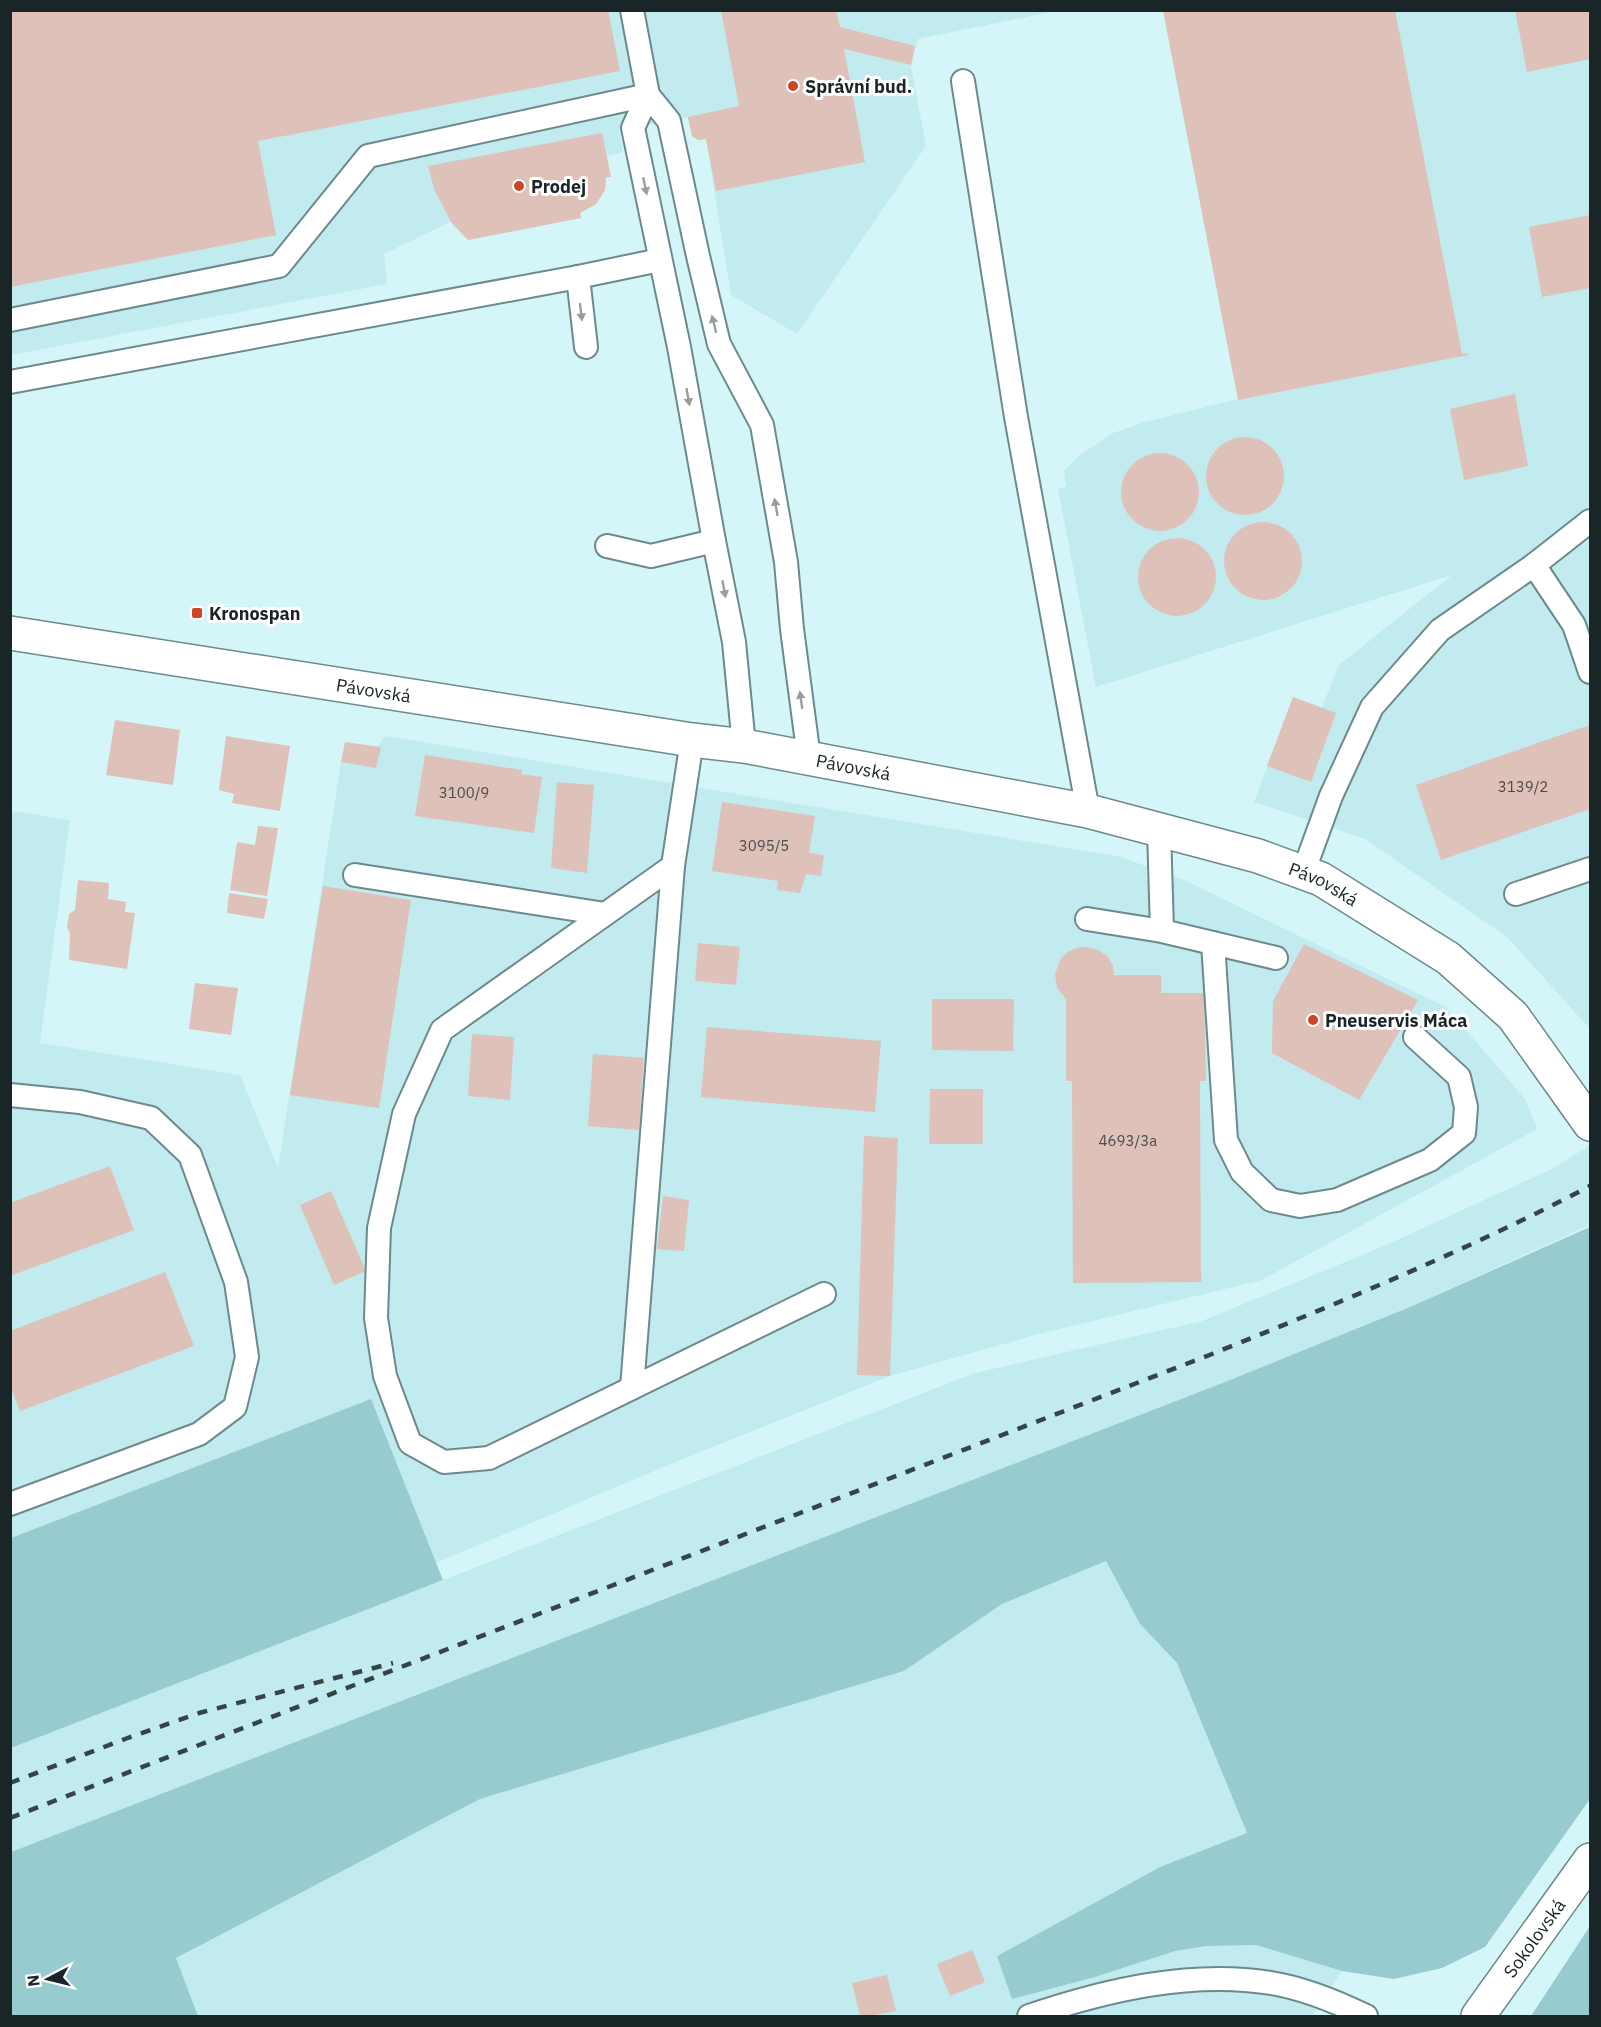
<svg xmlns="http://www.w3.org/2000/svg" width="1601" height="2027" viewBox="0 0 1601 2027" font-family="'IBM Plex Sans',sans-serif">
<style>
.built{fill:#c1ebef}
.green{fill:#97cbd0}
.building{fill:#dec1b9}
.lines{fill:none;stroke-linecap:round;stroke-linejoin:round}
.lane-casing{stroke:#6c8a8d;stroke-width:26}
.secondary-casing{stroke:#6c8a8d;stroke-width:36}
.lane{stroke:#fff;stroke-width:22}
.secondary{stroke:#fff;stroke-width:33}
.rail{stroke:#354445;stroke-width:4.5;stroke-dasharray:10 10;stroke-linecap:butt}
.oneway{fill:#989d9d}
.poi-dot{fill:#cf4523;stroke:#fff;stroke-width:2}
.labels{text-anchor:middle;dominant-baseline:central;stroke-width:6;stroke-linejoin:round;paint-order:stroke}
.number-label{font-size:15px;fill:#4a4c4b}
.poi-label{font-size:18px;font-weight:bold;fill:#192526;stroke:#fff;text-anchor:start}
.street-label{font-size:18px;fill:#192526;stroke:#fff}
</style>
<rect width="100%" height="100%" fill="#d5f6f9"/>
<g class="built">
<polygon points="11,11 1055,11 918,39 911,66 926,146 797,334 731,295 706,139 698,140 692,136 688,117 633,128 619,129 623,152 607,156 611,177 606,178 605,190 596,204 580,213 581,218 468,240 450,222 384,254 387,284 11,355"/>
<polygon points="1163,11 1590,11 1590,1029 1507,937 1365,839 1254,802 1293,697 1322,707 1339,665 1452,575 1096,687 1058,489 1066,486 1064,471 1080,455 1113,433 1142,423 1238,399"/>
<polygon points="385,736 1121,857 1184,880 1446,1007 1526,1100 1537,1129 1262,1280 1039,1334 890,1376 678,1461 436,1563 371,1400 11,1538 11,811 70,820 40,1043 240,1075 278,1168 341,762 376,768 378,746"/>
<polygon points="1590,1145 1590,1225 1410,1307 1225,1382 11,1852 11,1748 975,1373 1202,1321 1384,1246 1554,1168"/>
<polygon points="1106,1561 1140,1624 1177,1663 1247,1833 1160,1867 997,1956 1175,1951 1207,1946 1256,1945 1342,1971 1312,2016 198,2016 176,1958 480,1799 904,1671 1002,1604"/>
</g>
<g class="green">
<polygon points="1590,1227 1590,1799 1485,1947 1442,1968 1394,1979 1342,1971 1256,1945 1207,1946 1175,1951 1095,1977 1012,1999 997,1956 1160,1867 1247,1833 1177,1663 1140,1624 1106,1561 1002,1604 904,1671 480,1799 176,1958 198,2016 11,2016 11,1852 1225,1382 1410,1307"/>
<polygon points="371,1399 443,1580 11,1748 11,1538"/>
<polygon points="1590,1926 1590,2016 1531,2016"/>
</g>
<g class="building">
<polygon points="10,10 608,10 620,71 258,141 276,235 10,287"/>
<polygon points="721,10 836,10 840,27 915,46 911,65 844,49 865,162 716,191 706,139 698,140 692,136 688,117 739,106"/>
<polygon points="1163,10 1395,10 1462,354 1467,353 1468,355 1238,400"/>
<polygon points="1515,10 1590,10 1590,59 1527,72"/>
<polygon points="602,133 611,177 606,177 605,190 596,204 580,213 581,218 468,240 451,222 434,189 428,166"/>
<polygon points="1590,215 1590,288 1542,297 1529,227"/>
<polygon points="1515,394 1528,466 1464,480 1450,409"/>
<circle cx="1245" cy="476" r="39"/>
<circle cx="1160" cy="492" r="39"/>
<circle cx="1263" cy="561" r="39"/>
<circle cx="1177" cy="577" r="39"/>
<polygon points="1293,697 1336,713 1311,782 1267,766"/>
<polygon points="115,720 180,730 173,785 106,775"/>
<polygon points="1590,725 1590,809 1441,860 1416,785"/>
<polygon points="226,736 290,746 280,811 232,803 234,794 219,790"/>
<polygon points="345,742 381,747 376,768 341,762"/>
<polygon points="425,755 522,770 521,774 542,777 534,833 415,816"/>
<polygon points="557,782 594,785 587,873 551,868"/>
<polygon points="722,802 815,816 809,853 824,855 821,876 806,874 800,893 777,890 778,881 712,871"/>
<polygon points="258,826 278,828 267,896 230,890 237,842 255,845"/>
<polygon points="78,880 109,883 108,899 126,902 125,912 135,913 127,969 69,960 70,934 67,927 69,914 75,910"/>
<polygon points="323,886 411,900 379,1108 290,1095"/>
<polygon points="229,893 268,899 264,919 227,913"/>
<polygon points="698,943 740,947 736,985 695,981"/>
<polygon points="1304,944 1418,1000 1359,1100 1272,1053 1273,1001"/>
<polygon points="1080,947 1087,947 1098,950 1107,956 1113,966 1114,975 1161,975 1161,993 1204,993 1206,1081 1200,1081 1201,1282 1073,1283 1072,1081 1066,1081 1066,999 1057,988 1055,974 1061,958 1069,951"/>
<polygon points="195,983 238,988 231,1035 189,1029"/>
<polygon points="932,999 1014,999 1013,1051 932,1050"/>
<polygon points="707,1027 881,1041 875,1112 701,1097"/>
<polygon points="472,1034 514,1037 510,1100 468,1096"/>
<polygon points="593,1054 644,1058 639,1130 588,1126"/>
<polygon points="930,1089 983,1089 983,1144 929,1144"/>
<polygon points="864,1136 898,1138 890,1376 857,1375"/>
<polygon points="110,1166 134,1230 10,1276 10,1203"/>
<polygon points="331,1191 366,1271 334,1285 300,1205"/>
<polygon points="663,1196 689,1200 684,1251 657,1249"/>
<polygon points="165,1272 194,1346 20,1411 10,1386 10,1331"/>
<polygon points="972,1950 985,1982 950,1996 937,1964"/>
<polygon points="887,1975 896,2011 870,2016 860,2016 852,1983"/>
</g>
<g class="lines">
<defs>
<g id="lane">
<polyline points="632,10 648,95 669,121 698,256 719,344 762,425 786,562 792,629 809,758"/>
<polyline points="963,81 1016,417 1088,811"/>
<polyline points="648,95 633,128 679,347 714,541 734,642 744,746"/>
<polyline points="578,277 586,347"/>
<polyline points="10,320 279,266 368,156 648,95"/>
<polyline points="10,382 578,277 660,260"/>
<polyline points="607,546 651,556 714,541"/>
<polyline points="1534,565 1574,625 1590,672"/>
<polyline points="692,740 673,866 442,1030 404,1114 379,1228 376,1318 385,1376 410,1443 444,1462 489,1458 824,1294"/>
<polyline points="1159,829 1162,931"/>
<polyline points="1303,873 1331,796 1372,707 1440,630 1534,565 1590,521"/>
<polyline points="355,875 605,914"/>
<polyline points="1516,894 1590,869"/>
<polyline points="1087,919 1162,931 1276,958"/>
<polyline points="1213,943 1226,1140 1242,1172 1271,1200 1300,1206 1337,1200 1430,1160 1464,1133 1466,1107 1459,1077 1415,1037"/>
<polyline points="10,1095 80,1102 151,1118 190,1155 236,1282 247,1357 235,1407 199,1434 10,1504"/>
<polyline points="632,1388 673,866"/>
<path d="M1029,2016C1106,1990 1191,1970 1271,1983C1303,1988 1337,2002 1366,2016"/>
</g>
<g id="secondary">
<path id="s1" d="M10,633L692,740L744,746L1088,811L1258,856L1321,879L1448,958L1513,1016L1590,1124"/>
<path id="s2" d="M1478,2016L1590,1860"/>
</g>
</defs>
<use href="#lane" class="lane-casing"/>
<use href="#secondary" class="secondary-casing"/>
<use href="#lane" class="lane"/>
<use href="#secondary" class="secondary"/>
<g class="rail">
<polyline points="10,1783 125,1739 199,1713 393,1663"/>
<path d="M10,1818L1212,1354C1341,1302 1468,1250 1590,1186"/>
</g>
</g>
<defs><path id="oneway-solid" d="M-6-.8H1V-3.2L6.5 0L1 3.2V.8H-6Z" transform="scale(1.5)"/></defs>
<g class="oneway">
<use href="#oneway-solid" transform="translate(645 186) rotate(78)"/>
<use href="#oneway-solid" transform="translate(581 312) rotate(83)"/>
<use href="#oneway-solid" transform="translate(714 324) rotate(-104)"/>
<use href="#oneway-solid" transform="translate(688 397) rotate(80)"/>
<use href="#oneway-solid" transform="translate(776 507) rotate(-100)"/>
<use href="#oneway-solid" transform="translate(724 589) rotate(79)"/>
<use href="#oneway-solid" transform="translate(801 700) rotate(-98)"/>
</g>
<g class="poi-dot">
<circle cx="793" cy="86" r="6"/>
<circle cx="519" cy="186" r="6"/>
<rect x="191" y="607" width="12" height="12" rx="3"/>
<circle cx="1313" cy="1020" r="6"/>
</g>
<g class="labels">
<g class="number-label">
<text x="1523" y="786">3139/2</text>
<text x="464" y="792">3100/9</text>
<text x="764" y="845">3095/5</text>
<text x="1128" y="1140">4693/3a</text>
</g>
<g class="poi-label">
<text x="805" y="86">Správní bud.</text>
<text x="531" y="186">Prodej</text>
<text x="209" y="613">Kronospan</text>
<text x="1325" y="1020">Pneuservis Máca</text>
</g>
<g class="street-label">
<text stroke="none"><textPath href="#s1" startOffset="368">Pávovská</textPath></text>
<text stroke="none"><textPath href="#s1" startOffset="854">Pávovská</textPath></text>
<text stroke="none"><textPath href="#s1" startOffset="1340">Pávovská</textPath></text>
<text stroke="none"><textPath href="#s2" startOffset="96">Sokolovská</textPath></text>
</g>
</g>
<rect width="1601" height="2027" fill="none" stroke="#192526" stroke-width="24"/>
<g transform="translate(48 1979) rotate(263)" stroke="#ffffff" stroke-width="4.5" paint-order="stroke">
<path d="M0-4.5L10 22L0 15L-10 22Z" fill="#192526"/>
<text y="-9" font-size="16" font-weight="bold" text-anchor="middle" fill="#192526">N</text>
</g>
</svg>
